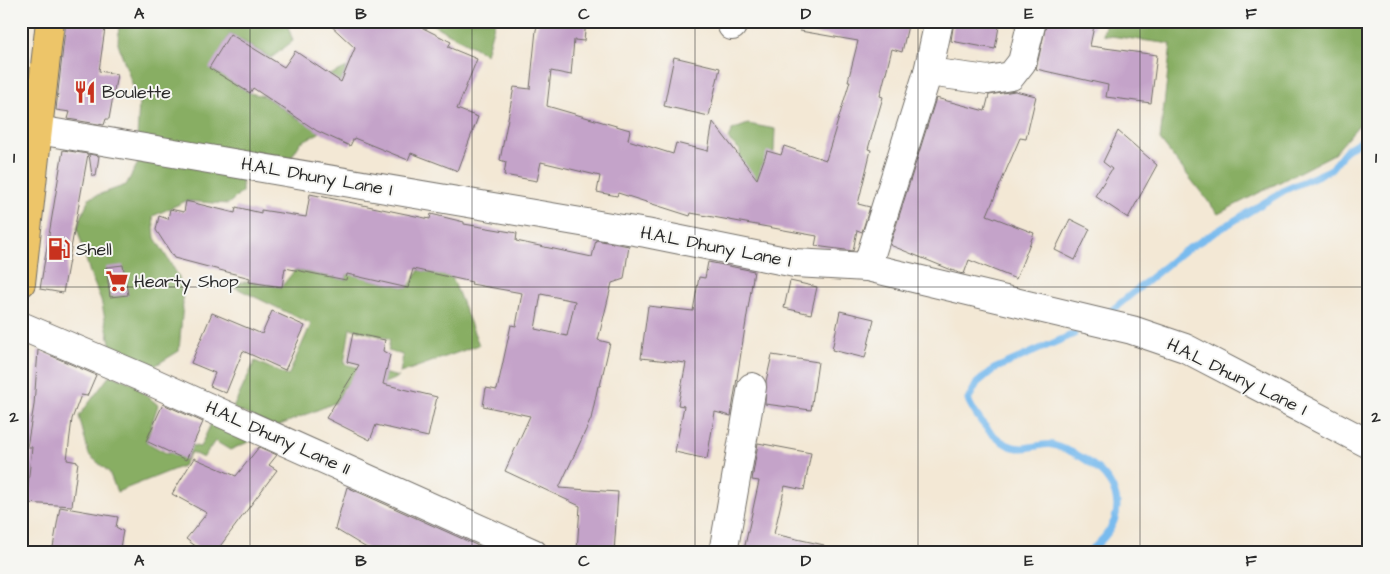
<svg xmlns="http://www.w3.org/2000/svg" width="1390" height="574" viewBox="0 0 1390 574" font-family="'Architects Daughter',sans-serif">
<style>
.forest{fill:#88ae64;stroke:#5a6c48}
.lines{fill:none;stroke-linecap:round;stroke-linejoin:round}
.stream{stroke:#79bbee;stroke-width:7}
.building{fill:#c4a3c9;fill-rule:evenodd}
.minor-casing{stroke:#716d66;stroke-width:30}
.major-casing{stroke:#716d66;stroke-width:30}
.minor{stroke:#fff;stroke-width:28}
.major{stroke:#edc569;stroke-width:28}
.grid{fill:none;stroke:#2b2b2b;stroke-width:1;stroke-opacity:0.55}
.labels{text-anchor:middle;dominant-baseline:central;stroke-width:4;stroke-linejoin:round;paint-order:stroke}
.poi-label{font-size:18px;fill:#2b2b2b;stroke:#f6f6f2;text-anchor:start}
.street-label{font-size:18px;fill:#2b2b2b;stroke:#f6f6f2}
.neatline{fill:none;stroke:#2b2b2b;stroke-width:2}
.grid-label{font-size:16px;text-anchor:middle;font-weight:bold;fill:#2b2b2b}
</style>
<rect width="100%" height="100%" fill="#f6f6f2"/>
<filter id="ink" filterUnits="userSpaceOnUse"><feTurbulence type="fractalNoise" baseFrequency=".02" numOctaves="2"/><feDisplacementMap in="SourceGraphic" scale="10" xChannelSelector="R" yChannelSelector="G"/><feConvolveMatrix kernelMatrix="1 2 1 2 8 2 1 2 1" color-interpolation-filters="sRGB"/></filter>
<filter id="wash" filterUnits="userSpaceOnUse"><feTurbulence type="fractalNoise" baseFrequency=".0096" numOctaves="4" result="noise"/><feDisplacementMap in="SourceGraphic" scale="20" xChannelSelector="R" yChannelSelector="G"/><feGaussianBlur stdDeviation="1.12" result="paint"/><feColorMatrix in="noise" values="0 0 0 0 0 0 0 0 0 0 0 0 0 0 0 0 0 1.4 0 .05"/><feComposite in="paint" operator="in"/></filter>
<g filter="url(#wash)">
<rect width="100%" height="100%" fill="#f3e8d5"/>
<g class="forest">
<polygon points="119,21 286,21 293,41 271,58 230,34 210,68 250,93 264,96 300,120 330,75 347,67 319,133 301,142 286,166 242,158 242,192 228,204 186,201 153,216 155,238 179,277 183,303 179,351 143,373 112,352 101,300 90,273 77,228 89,198 126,185 150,141 137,138 139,103 118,44"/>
<polygon points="426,21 495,21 486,54"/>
<polygon points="1106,21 1369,21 1369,113 1334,154 1218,214 1160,140 1171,44 1103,35"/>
<polygon points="748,124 775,129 774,151 764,183 740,177 740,150 728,139 732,130"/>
<polygon points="352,250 369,279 408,288 419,270 452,277 479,345 400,373 403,355 388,351 390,339 350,328 344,364 399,377 360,393 344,386 337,402 275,427 233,408 255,361 288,376 311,324 226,283 249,282 281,287 295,270 346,280"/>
<polygon points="110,375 132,383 158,405 146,442 168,454 175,442 200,447 215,415 262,436 230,450 215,441 203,458 191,452 183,466 117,492 109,472 89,455 79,416"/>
</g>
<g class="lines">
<g class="stream">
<polyline points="1105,316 1181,253 1285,190 1330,170 1347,149 1369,136"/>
<path d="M1074,334L994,369L977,383L968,400C977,418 990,436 1008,445C1024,453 1042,442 1053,445C1109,462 1146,509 1087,553"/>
</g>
</g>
<g id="blocks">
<g class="building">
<polygon points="66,21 106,21 99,71 117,74 109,119 106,119 104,125 68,119 70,112 56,110"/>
<polygon points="326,21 409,21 451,42 448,47 477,59 457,109 478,117 458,171 411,153 408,160 354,138 350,146 317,131 253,88 250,93 209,68 230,34 284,67 295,51 341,82 355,48"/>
<polygon points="539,21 586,21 584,41 574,40 571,75 551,71 547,106 630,130 628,140 673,154 676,143 708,151 713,122 757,179 767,151 781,155 784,146 826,160 850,81 848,81 858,41 800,31 801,21 909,21 902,52 892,49 880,96 883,97 868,149 871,150 858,204 870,207 862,232 857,230 853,251 815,246 817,236 691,213 690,216 618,193 617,196 597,192 600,176 541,162 537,181 504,175 506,162 500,160 514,87 530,89 536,30"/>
<polygon points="954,21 1000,21 995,49 951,41"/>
<polygon points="1047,21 1095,21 1090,46 1157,55 1151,103 1106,97 1108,85 1036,69"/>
<polygon points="674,57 720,68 709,116 664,106"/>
<polygon points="1015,91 1036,96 1026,139 1020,138 987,215 1034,233 1016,279 969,260 964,274 959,273 890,245 936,98 985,111 989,95"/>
<polygon points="1118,131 1157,165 1128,218 1095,196 1112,169 1103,162"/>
<polygon points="63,150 88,154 63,293 40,289"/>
<polygon points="89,154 99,156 96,176 92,176"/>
<path d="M310,194L430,219L431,214L464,222V224L517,233L516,241L592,257L596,240L629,246L624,279L612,283L598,340L610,343L600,386H598L591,419L559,488L618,492L614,553L577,551L580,506L505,471L530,416L483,406L486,388L497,390L511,325L516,326L522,293L471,284L472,282L413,269L408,288L347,274L346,280L285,268L282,287L249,282L250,278L174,258L156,230L159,216L168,219L170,209L184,212L186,201L235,213L236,207L261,213V210L306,217ZM541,294L575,301L567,336L535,329Z"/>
<polygon points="1070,219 1090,229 1075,260 1055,250"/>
<polygon points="708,262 754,271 731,416 715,412 707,459 675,452 684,406 678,405 686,363 641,358 648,306 693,311 699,277 705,278"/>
<polygon points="123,265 128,295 110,297 106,267"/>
<polygon points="790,281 817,287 811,314 784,308"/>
<polygon points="272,311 305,326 285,370 243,351 226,393 210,386 215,373 191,363 212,313 262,334"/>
<polygon points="840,311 874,319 865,358 832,350"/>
<polygon points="353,333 385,340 383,351 390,355 383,384 437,397 428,437 376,425 370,440 326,418 359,365 347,362"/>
<polygon points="38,350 96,375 87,396 81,395 72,419 67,460 78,462 72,506 26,503 32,447 27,447 34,405"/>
<polygon points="772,355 818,362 811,410 765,404 766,381"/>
<polygon points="163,404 203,422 186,460 146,441"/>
<polygon points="758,443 811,453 804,490 785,486 774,534 824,545 823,553 749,553 750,551 744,550 759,481 752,480"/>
<polygon points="259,447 277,455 269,465 277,470 215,553 205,553 186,539 207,513 172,494 194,458 236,476"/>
<polygon points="347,487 494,553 375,553 335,529"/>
<polygon points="60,507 118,517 116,527 123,531 119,553 52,553"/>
</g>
</g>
</g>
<g filter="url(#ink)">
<use href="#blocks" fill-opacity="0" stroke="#716d66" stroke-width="1"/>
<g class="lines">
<defs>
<g id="minor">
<polyline points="732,26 733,21"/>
<polyline points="928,72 988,80 1011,76 1022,62 1032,21"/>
<polyline points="38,130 646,233 795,263 867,267 1132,330 1185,348 1369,444"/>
<polyline points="867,267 928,72 939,21"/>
<polyline points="21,326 141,377 533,553"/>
<polyline points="723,553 752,387"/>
</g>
<polyline id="major" points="21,283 50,21"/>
</defs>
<use href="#minor" class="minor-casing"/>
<use href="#major" class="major-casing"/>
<use href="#minor" class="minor"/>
<use href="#major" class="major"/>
</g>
</g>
<path class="grid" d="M250,21V553M472,21V553M695,21V553M918,21V553M1140,21V553M21,287H1369"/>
<defs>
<symbol id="restaurant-bare" viewBox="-9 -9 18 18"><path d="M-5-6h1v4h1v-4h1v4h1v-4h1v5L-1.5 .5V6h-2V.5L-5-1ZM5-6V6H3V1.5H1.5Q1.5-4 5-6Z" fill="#c8321e" stroke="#f6f6f2" stroke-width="2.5" paint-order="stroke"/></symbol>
<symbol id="fuel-bare" viewBox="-9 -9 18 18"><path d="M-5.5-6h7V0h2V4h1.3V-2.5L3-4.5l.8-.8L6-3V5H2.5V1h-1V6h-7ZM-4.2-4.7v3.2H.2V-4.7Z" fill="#c8321e" stroke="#f6f6f2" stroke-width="2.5" paint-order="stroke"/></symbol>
<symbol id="supermarket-bare" viewBox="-9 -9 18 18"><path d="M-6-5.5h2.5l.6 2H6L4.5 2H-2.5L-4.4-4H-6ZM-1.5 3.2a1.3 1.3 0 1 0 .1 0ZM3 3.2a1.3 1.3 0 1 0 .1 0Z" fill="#c8321e" stroke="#f6f6f2" stroke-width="2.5" paint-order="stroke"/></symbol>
</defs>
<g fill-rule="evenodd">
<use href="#restaurant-bare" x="69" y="76" width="32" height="32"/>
<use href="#fuel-bare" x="43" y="233" width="32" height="32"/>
<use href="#supermarket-bare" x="101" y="265" width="32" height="32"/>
</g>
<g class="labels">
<g class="poi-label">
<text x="102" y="92">Boulette</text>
<text x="76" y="249">Shell</text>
<text x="134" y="281">Hearty Shop</text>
</g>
<g class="street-label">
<text transform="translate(317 177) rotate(10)">H.A.L Dhuny Lane I</text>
<text transform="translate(716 247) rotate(11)">H.A.L Dhuny Lane I</text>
<text transform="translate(1237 377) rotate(26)">H.A.L Dhuny Lane I</text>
<text transform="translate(278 438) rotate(24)">H.A.L Dhuny Lane II</text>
</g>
</g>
<rect width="1390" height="574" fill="none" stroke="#f6f6f2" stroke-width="55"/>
<rect x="28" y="28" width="1334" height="518" class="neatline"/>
<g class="grid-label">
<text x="139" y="19">A</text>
<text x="361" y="19">B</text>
<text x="584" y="19">C</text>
<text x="806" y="19">D</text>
<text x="1029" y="19">E</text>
<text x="1251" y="19">F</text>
<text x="14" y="163">1</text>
<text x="1376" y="163">1</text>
<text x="14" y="422">2</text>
<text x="1376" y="422">2</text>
<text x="139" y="566">A</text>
<text x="361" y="566">B</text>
<text x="584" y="566">C</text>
<text x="806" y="566">D</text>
<text x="1029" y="566">E</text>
<text x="1251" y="566">F</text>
</g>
</svg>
